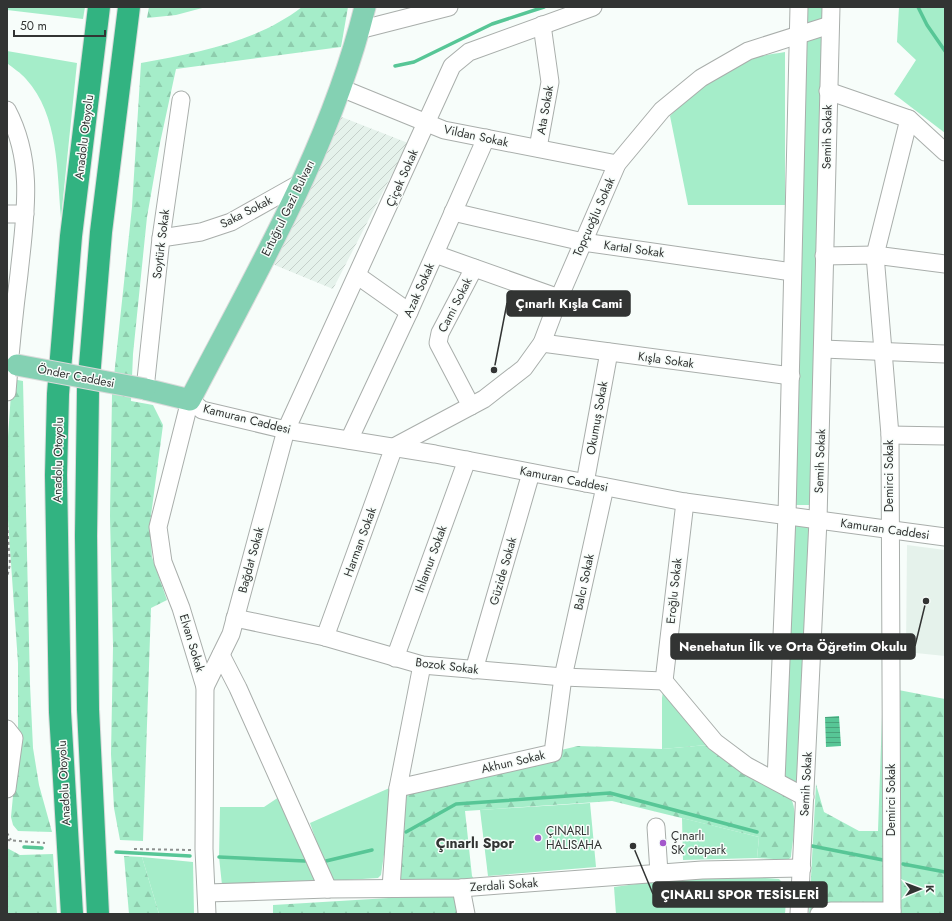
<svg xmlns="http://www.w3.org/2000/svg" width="952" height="921" viewBox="0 0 952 921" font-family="Jost,sans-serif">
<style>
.built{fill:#e5f2eb}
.industrial{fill:url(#industrial-furrows)}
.grass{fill:#a5edc9}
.forest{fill:url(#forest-firs)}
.water{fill:url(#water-rules)}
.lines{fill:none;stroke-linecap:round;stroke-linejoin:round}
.stream{stroke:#57c696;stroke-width:3.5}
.minor-casing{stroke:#a9aeab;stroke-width:19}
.major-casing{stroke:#dadada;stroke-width:23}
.highway-casing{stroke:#dadada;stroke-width:24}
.path{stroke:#8e9290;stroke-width:2;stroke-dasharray:3 3;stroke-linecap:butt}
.minor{stroke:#fff;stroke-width:17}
.major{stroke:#84d1b3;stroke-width:21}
.highway{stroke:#32b381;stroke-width:22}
.major-bridge-casing{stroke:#dadada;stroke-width:23;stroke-linecap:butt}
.major-bridge{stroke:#84d1b3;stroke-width:21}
.poi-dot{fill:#a358cb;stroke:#f7fdfa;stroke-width:1.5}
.labels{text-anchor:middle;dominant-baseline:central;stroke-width:3;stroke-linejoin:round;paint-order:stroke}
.street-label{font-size:12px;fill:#323433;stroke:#f7fdfa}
.poi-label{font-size:12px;fill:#323433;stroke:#f7fdfa;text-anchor:start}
.quarter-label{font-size:14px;font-weight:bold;fill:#323433;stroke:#f7fdfa}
.leader{fill:none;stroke:#323433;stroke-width:1.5}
.callout-dot{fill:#323433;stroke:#f7fdfa;stroke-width:1.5}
.callout{fill:#323433;stroke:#323433;stroke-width:1.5}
.callout-label{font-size:13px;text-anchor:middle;font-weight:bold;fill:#fff}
</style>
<defs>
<pattern id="industrial-furrows" width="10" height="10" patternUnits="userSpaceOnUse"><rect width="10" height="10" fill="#e5f2eb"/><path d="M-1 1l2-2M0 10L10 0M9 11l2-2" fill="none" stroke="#c5d0ca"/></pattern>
<pattern id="forest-firs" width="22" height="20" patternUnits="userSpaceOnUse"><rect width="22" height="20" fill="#a5edc9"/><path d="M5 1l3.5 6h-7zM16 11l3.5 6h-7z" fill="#8eccad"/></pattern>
<pattern id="water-rules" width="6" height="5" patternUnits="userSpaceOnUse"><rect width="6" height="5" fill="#57c696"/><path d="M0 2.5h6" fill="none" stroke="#49a27b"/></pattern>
</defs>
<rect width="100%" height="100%" fill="#f7fdfa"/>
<polygon class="built" points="907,545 945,550 945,656 906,652"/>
<polygon class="industrial" points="334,114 408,143 333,289 265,261"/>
<g class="grass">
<polygon points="7,7 85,7 83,19 7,10"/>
<polygon points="804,7 825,7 824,21 804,25"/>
<polygon points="899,7 945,7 945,133 894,94 916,60 897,42"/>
<polygon points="824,35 812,505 794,505 803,42"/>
<path d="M7,51L77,63L61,218C57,172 59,115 26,79C21,73 13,68 7,63Z"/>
<path d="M785,52V205H688L670,116C689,95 724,69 751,59C762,55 774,54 785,52Z"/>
<polygon points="793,523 812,526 800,787 780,778"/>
<polygon points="663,691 707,745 662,749 662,698"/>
<polygon points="394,786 381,875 378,878 331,881 329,879 310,823"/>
<polygon points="279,797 317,881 222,885 219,857 220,807 264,807"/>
<polygon points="590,803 596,867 488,876 480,810"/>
<polygon points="682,818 759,837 757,858 683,860"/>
<polygon points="142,857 193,862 194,914 159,914"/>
<polygon points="711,874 779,879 787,888 785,914 616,914 614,887"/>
</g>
<g class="forest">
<polygon points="149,7 206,7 176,15 147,18"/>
<path d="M302,7H348L341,47L176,69L160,143L147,217L133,354L131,401L153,405L163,425L150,523L152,557L167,600L151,608L143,841L120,840L114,808L111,754L113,647L110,516L112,395L132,207L141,63C198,52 255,43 302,7Z"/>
<polygon points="12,379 23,381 30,684 33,748 39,785 52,832 18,831 13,825 11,817 18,744 18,663 7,506 7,451"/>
<polygon points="883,687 945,699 945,914 809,914 816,784 824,812 859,831 878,831"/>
<path d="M707,745L789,796C800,808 792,842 791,857L788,860L757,858L759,837L612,801L465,811L472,876L474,879L396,883L403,787L578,746L662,749Z"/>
<polygon points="7,848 20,855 53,854 57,914 7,914"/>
<polygon points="124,856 142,857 159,914 129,914"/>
<polygon points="455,894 457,914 273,914 273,905"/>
</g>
<polygon class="water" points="839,716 841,746 826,747 825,717"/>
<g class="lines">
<g class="stream">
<polyline points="918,7 927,25 945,51"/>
<polyline points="395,66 414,62 492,24 544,7"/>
<polyline points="406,832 456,804 610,793 757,832"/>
<polyline points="812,846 883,860"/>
<polyline points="24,847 42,848"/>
<polyline points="116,852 190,856"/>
<polyline points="219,857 305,861"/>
<polyline points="326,861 372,850"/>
<polyline points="903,864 945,872"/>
</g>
<defs>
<g id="minor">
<polyline points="359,30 449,7"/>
<polyline points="341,88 444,130 617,164"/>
<polyline points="828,91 909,119 945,152"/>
<path d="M7,110C35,163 25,216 19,274C14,313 10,353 7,392"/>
<polyline points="538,148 550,82 542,25"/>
<polyline points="453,212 583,242 792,272"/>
<polyline points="7,214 25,214"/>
<polyline points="161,238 201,232 231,222 304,181"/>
<polyline points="435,254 559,298"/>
<polyline points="824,256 875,255 945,264"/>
<polyline points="358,276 409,312"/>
<polyline points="542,343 791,376"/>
<polyline points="823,349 945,354"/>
<polyline points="145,389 161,238 181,100"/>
<polyline points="471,406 438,343 440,333 474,268"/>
<polyline points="890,435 945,436"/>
<polyline points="349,440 409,312 486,138"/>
<polyline points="585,483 609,352"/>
<polyline points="235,618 325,637 422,665 563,677 664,681"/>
<polyline points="325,637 394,447 484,399 524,368 542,343 559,298 617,164 662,110 701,78 748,51 830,25"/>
<polyline points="221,655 238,688 328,889"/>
<polyline points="395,658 467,460"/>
<polyline points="422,665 398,788 553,753 563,677 605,487"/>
<polyline points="474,670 531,473"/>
<polyline points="664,681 715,742 747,766 805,797"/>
<polyline points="664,681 685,502"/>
<polyline points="205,687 231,634 286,430 452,66 469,52 593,7"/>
<polyline points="7,729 14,738 7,789"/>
<polyline points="776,781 787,515 799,7"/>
<polyline points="656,827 659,873"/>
<polyline points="391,888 398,788"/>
<polyline points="461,888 466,914"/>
<polyline points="207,893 328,889 461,888 702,870 802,868"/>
<polyline points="207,914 204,849 205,687 181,608 163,562 158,527 190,400 202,410 286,430 435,454 685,502 945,537"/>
<polyline points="799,914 818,520 831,7"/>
<polyline points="819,914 831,911 892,911"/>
<polyline points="892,914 890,435 875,255 909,119"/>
</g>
<path id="major" d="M145,389L190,400C256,273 330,148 365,7"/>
<g id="highway">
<polyline points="72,914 60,712 56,475 58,394 71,236 99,7"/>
<polyline points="98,914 88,709 86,536 88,390 101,232 129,7"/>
</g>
</defs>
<use href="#minor" class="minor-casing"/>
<use href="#major" class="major-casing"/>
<use href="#highway" class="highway-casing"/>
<g class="path">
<polyline points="7,524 10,564 7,578"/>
<polyline points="7,833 11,840"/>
<polyline points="7,840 45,843"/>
<polyline points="134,849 191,850"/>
</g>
<use href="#minor" class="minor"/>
<use href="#major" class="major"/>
<use href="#highway" class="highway"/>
<defs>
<polyline id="major-bridge" points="17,365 145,389"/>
</defs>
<use href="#major-bridge" class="major-bridge-casing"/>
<use href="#major-bridge" class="major-bridge"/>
</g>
<g class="poi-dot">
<circle cx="538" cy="838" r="4"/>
<circle cx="663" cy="843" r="4"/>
</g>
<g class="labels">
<g class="street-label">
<text transform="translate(545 110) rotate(-80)">Ata Sokak</text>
<text transform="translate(476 136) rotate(12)">Vildan Sokak</text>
<text transform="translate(84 137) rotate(-83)">Anadolu Otoyolu</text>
<text transform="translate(827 137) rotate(-89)">Semih Sokak</text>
<text transform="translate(402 178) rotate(-66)">Çiçek Sokak</text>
<text transform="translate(288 208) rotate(-64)">Ertuğrul Gazi Bulvarı</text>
<text transform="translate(246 212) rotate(-27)">Saka Sokak</text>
<text transform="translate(594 217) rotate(-66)">Topçuoğlu Sokak</text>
<text transform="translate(161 244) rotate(-83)">Soytürk Sokak</text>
<text transform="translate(634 249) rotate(8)">Kartal Sokak</text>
<text transform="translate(419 290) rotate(-66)">Azak Sokak</text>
<text transform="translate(455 305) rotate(-63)">Cami Sokak</text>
<text transform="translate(666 360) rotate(8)">Kışla Sokak</text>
<text transform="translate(76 376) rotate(11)">Önder Caddesi</text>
<text transform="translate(597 418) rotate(-80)">Okumuş Sokak</text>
<text transform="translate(247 419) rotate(14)">Kamuran Caddesi</text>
<text transform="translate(58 460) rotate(-89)">Anadolu Otoyolu</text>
<text transform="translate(820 461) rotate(-88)">Semih Sokak</text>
<text transform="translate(889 476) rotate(-90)">Demirci Sokak</text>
<text transform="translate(564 479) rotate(11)">Kamuran Caddesi</text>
<text transform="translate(885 529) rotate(8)">Kamuran Caddesi</text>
<text transform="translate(360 542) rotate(-70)">Harman Sokak</text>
<text transform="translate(431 559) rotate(-70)">Ihlamur Sokak</text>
<text transform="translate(251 560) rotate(-75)">Bağdat Sokak</text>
<text transform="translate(503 571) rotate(-74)">Güzide Sokak</text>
<text transform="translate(584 582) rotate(-78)">Balcı Sokak</text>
<text transform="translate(674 591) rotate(-84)">Eroğlu Sokak</text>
<text transform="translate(192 643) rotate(73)">Elvan Sokak</text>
<text transform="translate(447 666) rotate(7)">Bozok Sokak</text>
<text transform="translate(513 762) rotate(-13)">Akhun Sokak</text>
<text transform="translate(64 783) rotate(-93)">Anadolu Otoyolu</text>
<text transform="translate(806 784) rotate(-87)">Semih Sokak</text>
<text transform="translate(891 800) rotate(-90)">Demirci Sokak</text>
<text transform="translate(504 885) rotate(-4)">Zerdali Sokak</text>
</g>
<g class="poi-label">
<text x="546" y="831">ÇINARLI<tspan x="546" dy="14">HALISAHA</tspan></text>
<text x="671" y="836">Çınarlı<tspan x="671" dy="14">SK otopark</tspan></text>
</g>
<g class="quarter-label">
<text x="475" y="843">Çınarlı Spor</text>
</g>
</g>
<path class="leader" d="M494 370L507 303M926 601L915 646M633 846L653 894"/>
<g class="callout-dot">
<circle cx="494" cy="370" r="4"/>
<circle cx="926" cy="601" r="4"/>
<circle cx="633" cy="846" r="4"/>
</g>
<g class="callout">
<rect x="507" y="291" width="123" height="25" rx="4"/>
<rect x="671" y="634" width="244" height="25" rx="4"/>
<rect x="653" y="882" width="174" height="25" rx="4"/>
</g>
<g class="callout-label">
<text x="569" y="308">Çınarlı Kışla Cami</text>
<text x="793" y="651">Nenehatun İlk ve Orta Öğretim Okulu</text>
<text x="740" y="899">ÇINARLI SPOR TESİSLERİ</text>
</g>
<rect width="952" height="921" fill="none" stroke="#323433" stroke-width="16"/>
<g transform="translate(920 889) rotate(89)" stroke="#f7fdfa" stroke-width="3" paint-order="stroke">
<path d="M0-3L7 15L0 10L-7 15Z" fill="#323433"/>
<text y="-6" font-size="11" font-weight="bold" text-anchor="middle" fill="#323433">K</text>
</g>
<path d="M14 30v6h91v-6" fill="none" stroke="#323433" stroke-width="2"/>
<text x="20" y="30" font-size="12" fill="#323433" stroke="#f7fdfa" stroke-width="3" paint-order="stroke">50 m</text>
</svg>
